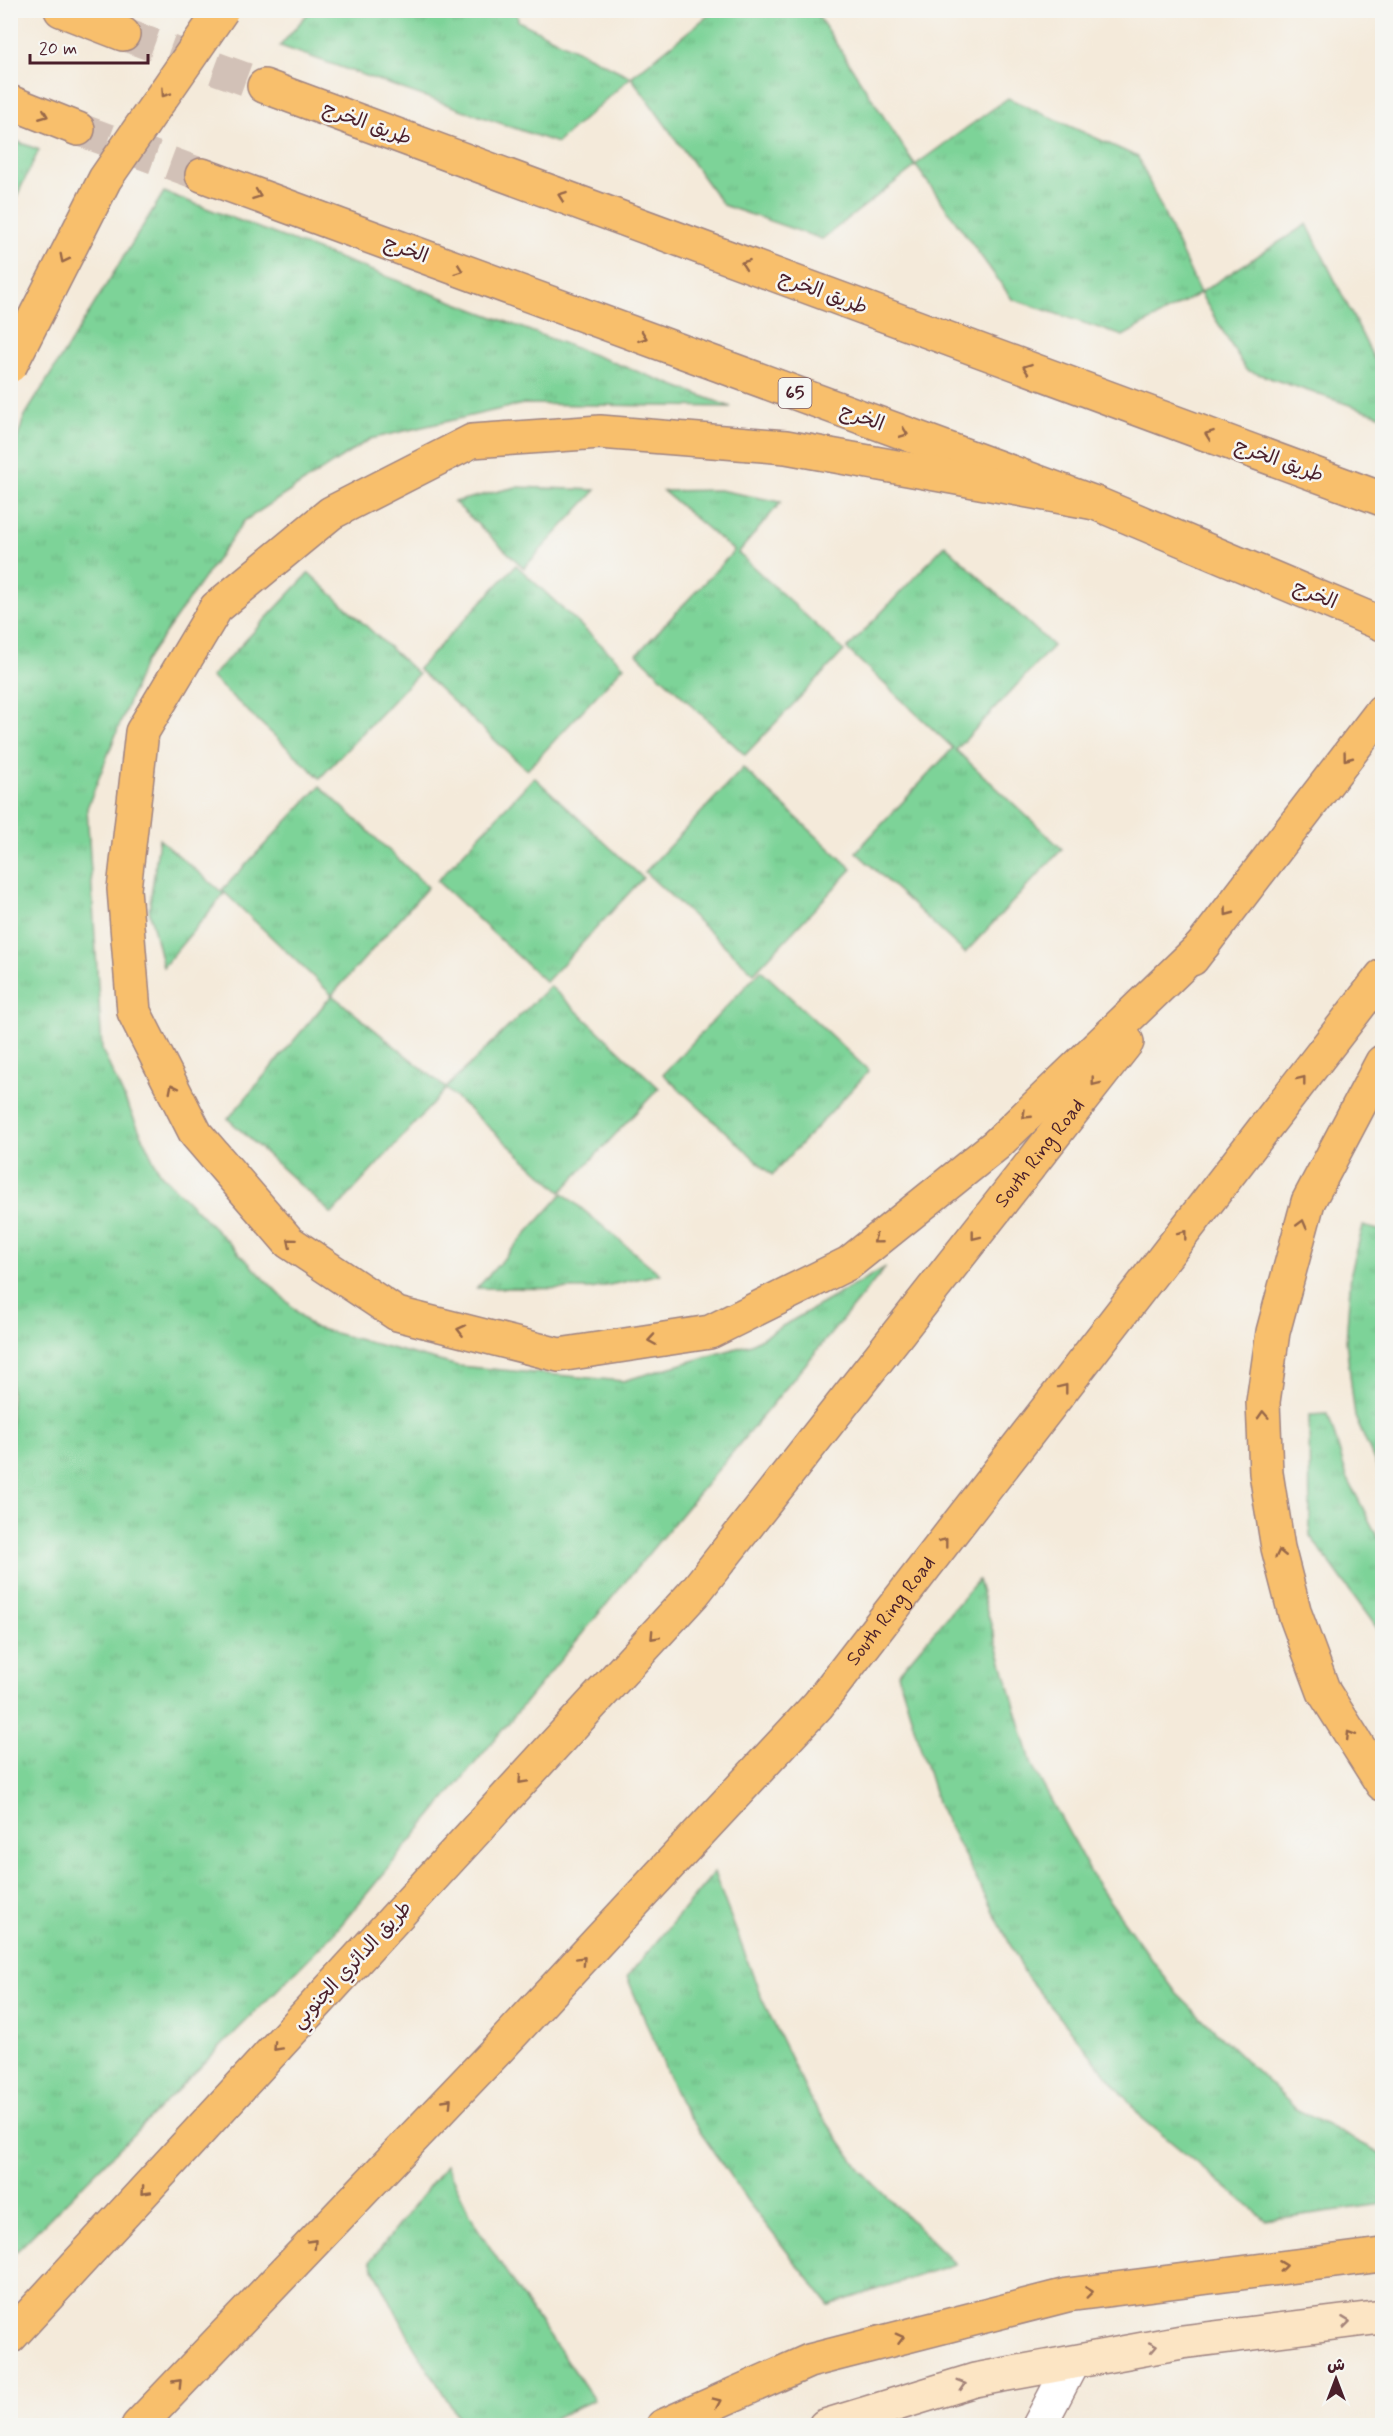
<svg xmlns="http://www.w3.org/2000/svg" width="1393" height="2436" viewBox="0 0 1393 2436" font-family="Mynerve,'Playpen Sans Arabic',sans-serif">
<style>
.grass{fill:url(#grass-tufts);stroke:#647962;stroke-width:1.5}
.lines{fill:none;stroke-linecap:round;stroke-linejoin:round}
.trunk-tunnel{stroke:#d2c1b7;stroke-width:33;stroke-dasharray:33 16;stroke-linecap:butt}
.minor-casing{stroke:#9f8482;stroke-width:36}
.secondary-casing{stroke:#9f8482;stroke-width:36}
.trunk-casing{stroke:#9f8482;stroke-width:36}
.motorway-casing{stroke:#9f8482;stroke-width:36}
.minor{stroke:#fff;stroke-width:33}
.secondary{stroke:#fce5c4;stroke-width:33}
.trunk{stroke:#f8bf6c;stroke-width:33}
.motorway{stroke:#f8bf6c;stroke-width:33}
.motorway-bridge-casing{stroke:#9f8482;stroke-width:36;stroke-linecap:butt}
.motorway-bridge{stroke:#f8bf6c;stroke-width:33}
.oneway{stroke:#986748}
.oneway2{stroke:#a38278}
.labels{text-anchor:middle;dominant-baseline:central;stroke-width:5;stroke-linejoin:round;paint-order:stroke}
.shield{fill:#f6f6f2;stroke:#7e6067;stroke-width:1.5}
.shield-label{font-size:18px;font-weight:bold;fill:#4a1f2b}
.street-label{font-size:20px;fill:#4a1f2b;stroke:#f6f6f2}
</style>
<defs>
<pattern id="grass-tufts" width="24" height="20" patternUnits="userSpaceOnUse" patternTransform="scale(1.5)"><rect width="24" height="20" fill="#7dd398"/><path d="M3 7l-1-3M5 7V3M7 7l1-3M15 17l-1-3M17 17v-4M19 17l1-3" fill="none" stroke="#6eb583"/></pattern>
</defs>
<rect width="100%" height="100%" fill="#f6f6f2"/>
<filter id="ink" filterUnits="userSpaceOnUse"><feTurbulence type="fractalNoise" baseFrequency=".0167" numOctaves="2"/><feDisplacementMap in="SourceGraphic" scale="12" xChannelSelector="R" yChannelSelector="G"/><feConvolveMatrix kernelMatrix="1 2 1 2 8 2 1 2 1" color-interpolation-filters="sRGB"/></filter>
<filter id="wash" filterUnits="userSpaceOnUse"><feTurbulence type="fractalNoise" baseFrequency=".008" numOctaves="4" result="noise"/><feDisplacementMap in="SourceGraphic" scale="24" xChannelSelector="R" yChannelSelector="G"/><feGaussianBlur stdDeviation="1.35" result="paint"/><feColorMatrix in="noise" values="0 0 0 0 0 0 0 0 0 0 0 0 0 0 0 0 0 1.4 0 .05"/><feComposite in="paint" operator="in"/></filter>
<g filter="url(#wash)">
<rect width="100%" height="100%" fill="#f4eada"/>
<g class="grass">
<polygon points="310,11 517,11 518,21 631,77 714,11 815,11 915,165 1008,98 1138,157 1200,293 1307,224 1382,375 1382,416 1246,370 1200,293 1123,336 1012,299 916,166 822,239 723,205 631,77 557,143 280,46"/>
<polygon points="11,139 39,150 11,208"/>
<polygon points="164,192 731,407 523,404 370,439 244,521 144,663 87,808 102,1050 159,1172 312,1327 458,1366 623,1381 751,1344 886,1267 336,1931 11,2257 11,460 24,417"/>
<polygon points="516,487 596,490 524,568 454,502"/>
<polygon points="719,490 781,502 738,553 844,651 745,755 637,654 734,551 663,491"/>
<polygon points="945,545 1053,646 956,750 1062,849 965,953 856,852 953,748 847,649"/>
<polygon points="516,565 624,666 527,770 418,669"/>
<polygon points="309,573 418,674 320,778 211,677"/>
<polygon points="743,768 852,869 754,973 645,872"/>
<polygon points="534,777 643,878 546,982 437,881"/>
<polygon points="320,786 428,887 332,995 446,1088 550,986 659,1088 561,1192 446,1089 332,1214 228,1119 332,995 222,890"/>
<polygon points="159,839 224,894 163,967 149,910"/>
<polygon points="761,970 869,1071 772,1175 663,1074"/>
<polygon points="563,1193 660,1274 591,1289 477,1288"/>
<polygon points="1363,1226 1382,1231 1382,1478 1355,1417 1346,1341 1351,1272"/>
<polygon points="1328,1414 1347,1477 1382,1546 1382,1635 1310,1536 1309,1415"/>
<polygon points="978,1580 1032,1765 1097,1884 1177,1994 1296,2109 1382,2154 1382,2204 1266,2220 1142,2118 1027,1977 938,1805 898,1674"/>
<polygon points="714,1873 762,1999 810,2099 862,2172 955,2264 829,2305 748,2202 679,2101 627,1977"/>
<polygon points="446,2165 476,2226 527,2304 594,2400 539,2425 465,2425 459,2419 412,2343 370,2261"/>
</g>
</g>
<g filter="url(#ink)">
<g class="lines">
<g class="trunk-tunnel">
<polyline points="123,34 264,86"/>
<polyline points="78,129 202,175"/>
</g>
<defs>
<polyline id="minor" points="1039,2426 1072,2363"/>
<polyline id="secondary" points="825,2426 975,2380 1182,2342 1382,2317"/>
<g id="trunk">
<polyline points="61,10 123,34"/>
<polyline points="264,86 1382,499"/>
<polyline points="10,102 78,129"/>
<polyline points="202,175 1095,503 1382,624"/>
</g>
<g id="motorway">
<polyline points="1095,503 786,447 600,432 472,441 331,513 216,608 142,732 124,889 134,1012 196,1134 289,1242 397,1314 559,1355 710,1332 849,1263 996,1145 1204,944"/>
<polyline points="1192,959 1382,711"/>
<polyline points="1382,1062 1308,1202 1273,1332 1263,1402 1266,1473 1278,1548 1295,1614 1324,1692 1382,1784"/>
<path id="s1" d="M10,2337L694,1593L1127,1042"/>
<path id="s2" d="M138,2426L498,2049L818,1705L1382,976"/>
<polyline points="663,2426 809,2361 1067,2295 1382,2255"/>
</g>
</defs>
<use href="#minor" class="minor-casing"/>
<use href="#secondary" class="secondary-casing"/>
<use href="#trunk" class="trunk-casing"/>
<use href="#motorway" class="motorway-casing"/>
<use href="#minor" class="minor"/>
<use href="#secondary" class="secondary"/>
<use href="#trunk" class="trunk"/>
<use href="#motorway" class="motorway"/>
<defs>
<polyline id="motorway-bridge" points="10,366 105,179 222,10"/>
</defs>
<use href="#motorway-bridge" class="motorway-bridge-casing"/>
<use href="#motorway-bridge" class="motorway-bridge"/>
</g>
<defs><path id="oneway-chevron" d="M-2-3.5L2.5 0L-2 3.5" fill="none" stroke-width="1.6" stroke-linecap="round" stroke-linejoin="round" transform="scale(1.5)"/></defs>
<g class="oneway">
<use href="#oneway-chevron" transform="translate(165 93) rotate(125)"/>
<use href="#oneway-chevron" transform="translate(44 115) rotate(22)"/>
<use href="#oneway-chevron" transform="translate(257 195) rotate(20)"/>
<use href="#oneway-chevron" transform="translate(562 196) rotate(-160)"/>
<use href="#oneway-chevron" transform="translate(64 259) rotate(117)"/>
<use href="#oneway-chevron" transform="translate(745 264) rotate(-160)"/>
<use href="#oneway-chevron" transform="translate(459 270) rotate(20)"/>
<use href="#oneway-chevron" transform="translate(643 337) rotate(20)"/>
<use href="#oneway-chevron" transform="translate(1027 368) rotate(-160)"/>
<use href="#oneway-chevron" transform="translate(904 433) rotate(20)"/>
<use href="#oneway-chevron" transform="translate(1209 435) rotate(-160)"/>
<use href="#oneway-chevron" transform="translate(1347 757) rotate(127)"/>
<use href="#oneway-chevron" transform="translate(1228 912) rotate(127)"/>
<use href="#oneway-chevron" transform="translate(1302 1080) rotate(-52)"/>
<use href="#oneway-chevron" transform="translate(1095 1082) rotate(128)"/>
<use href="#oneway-chevron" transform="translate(173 1088) rotate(-117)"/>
<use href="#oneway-chevron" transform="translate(1026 1115) rotate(136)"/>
<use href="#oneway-chevron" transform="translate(1302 1224) rotate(-75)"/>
<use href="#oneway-chevron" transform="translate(1183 1234) rotate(-52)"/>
<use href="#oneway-chevron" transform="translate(975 1236) rotate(128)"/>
<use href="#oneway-chevron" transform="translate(877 1240) rotate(141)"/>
<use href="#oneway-chevron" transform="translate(291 1242) rotate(-140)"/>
<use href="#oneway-chevron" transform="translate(461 1330) rotate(-166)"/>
<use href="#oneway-chevron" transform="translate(652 1340) rotate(171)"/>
<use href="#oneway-chevron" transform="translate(1064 1388) rotate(-52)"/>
<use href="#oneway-chevron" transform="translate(1263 1415) rotate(-93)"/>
<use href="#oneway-chevron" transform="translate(944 1542) rotate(-52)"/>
<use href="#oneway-chevron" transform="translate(1280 1554) rotate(-103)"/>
<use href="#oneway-chevron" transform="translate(654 1636) rotate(133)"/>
<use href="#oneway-chevron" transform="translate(1350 1735) rotate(-122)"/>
<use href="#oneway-chevron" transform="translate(522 1780) rotate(133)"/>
<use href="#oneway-chevron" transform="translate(582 1960) rotate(-47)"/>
<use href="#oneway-chevron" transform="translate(277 2047) rotate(133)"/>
<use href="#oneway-chevron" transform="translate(448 2102) rotate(-46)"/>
<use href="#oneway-chevron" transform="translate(145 2191) rotate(133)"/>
<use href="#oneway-chevron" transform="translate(313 2243) rotate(-46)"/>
<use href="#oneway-chevron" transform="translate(1283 2266) rotate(-7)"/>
<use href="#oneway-chevron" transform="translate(1089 2292) rotate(-7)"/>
<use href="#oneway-chevron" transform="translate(900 2338) rotate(-15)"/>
<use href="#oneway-chevron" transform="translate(178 2383) rotate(-46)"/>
<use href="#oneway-chevron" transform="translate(717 2402) rotate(-24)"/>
</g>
<g class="oneway2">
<use href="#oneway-chevron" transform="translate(1346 2322) rotate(-7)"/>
<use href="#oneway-chevron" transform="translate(1153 2347) rotate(-11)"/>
<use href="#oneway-chevron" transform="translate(962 2385) rotate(-17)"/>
</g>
</g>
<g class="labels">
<rect class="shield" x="778.5" y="378" width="33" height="30" rx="4.5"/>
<g class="shield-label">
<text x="795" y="393">65</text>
</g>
<g class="street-label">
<text transform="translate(367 124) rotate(20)">طريق الخرج</text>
<text transform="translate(406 250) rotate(20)">الخرج</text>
<text transform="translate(823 293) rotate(20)">طريق الخرج</text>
<text transform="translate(862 418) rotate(20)">الخرج</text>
<text transform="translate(1279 461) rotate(20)">طريق الخرج</text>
<text transform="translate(1315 595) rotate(23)">الخرج</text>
<text stroke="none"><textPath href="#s1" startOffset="1570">South Ring Road</textPath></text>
<text stroke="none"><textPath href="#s2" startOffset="1110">South Ring Road</textPath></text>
<text transform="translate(352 1965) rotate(-47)">طريق الدائري الجنوبي</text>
</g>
</g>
<rect width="1393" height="2436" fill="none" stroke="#f6f6f2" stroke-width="36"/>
<g transform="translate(1336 2379)" stroke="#f6f6f2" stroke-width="4.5" paint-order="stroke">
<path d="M0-4.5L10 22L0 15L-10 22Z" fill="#4a1f2b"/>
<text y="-9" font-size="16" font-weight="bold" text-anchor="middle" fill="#4a1f2b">ش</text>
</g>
<path d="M30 54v9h118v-9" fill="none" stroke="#4a1f2b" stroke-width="3"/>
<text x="39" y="54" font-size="18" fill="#4a1f2b" stroke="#f6f6f2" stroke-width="4.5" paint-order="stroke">20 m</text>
</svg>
